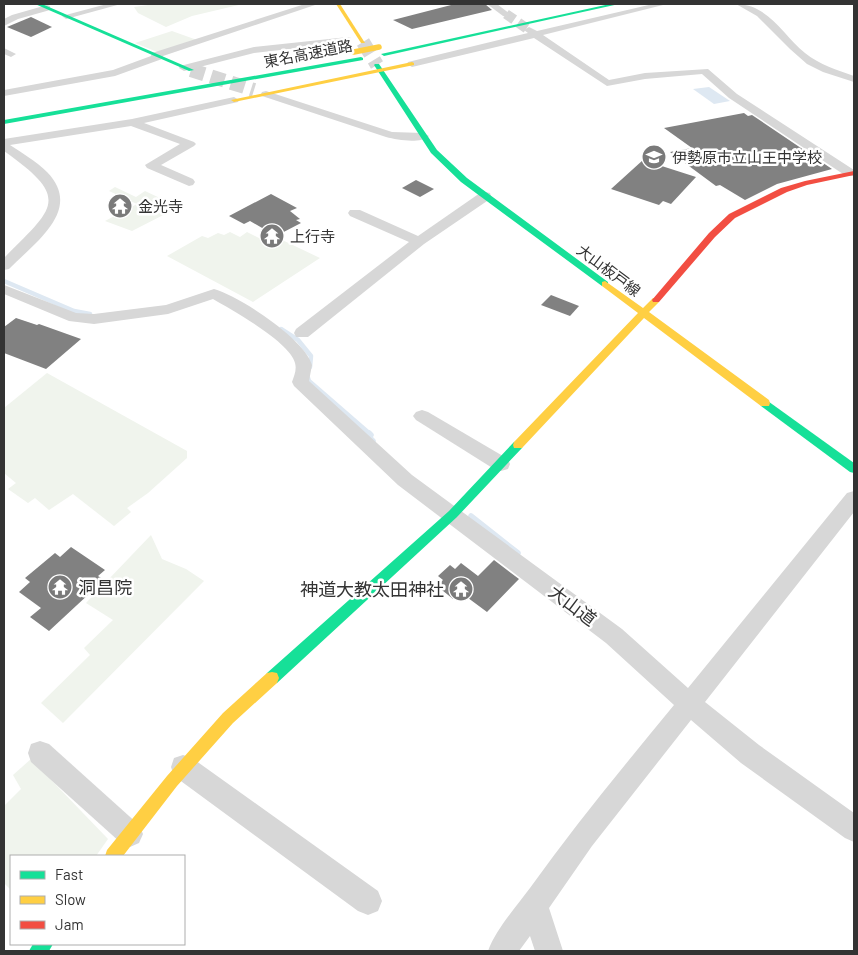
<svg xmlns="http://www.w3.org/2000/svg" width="858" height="955" viewBox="0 0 858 955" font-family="Barlow,'Noto Sans JP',sans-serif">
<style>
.green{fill:#f0f4ed}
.water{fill:#dee8f2}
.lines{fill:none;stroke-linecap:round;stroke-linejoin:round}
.stream-far1{stroke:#dee8f2;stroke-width:4.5}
.stream{stroke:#dee8f2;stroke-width:5.5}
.building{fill:#818181}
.street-tunnel{stroke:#d6d6d6;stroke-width:10;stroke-dasharray:10 5;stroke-linecap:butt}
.secondary-tunnel{stroke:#d6d6d6;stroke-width:14;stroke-dasharray:14 7;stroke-linecap:butt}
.street{fill:#d7d7d7;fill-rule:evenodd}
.fast{fill:#16e098;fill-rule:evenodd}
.slow{fill:#ffcf43;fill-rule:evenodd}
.jam{fill:#f24e42;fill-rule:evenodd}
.slow-bridge{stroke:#ffcf43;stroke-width:5.5}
.labels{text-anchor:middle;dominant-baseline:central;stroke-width:5;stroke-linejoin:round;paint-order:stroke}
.far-street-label{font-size:15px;fill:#333;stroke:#fff}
.far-poi-label{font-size:15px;fill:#333;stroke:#fff;text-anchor:start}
.poi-label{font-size:18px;fill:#333;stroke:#fff;text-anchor:start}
.street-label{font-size:18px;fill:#333;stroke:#fff}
</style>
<rect width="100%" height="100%" fill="#fff"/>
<g class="green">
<polygon points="155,4 243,4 192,16 166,27 138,13 134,7"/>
<polygon points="172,31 197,40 160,53 135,43"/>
<polygon points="115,187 136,197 145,191 179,207 132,231 105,221 137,204 109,191"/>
<polygon points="230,232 240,237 247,232 263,240 278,238 320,258 253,302 167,256 202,236 208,238 218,233 224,235"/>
<polygon points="47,373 187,451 187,458 148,493 127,508 131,512 114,526 73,494 49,510 35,498 28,503 8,489 16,483 4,473 4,408"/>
<polygon points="151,535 162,559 186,569 204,581 63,723 41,703 90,655 84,648 113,620 86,603"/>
<polygon points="31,759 108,839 96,856 11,856 11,890 4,883 4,806 21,789 13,775"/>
</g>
<polygon class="water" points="709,87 730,101 714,104 693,89"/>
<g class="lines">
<g class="stream-far1">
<polyline points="4,281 74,311 90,314"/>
<polyline points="281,329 298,340 311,356 310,367"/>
<polyline points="307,375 309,381 370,434"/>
</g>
<g class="stream">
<polyline points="369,433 371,435 369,437 373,441"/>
<polyline points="471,516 518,553"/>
</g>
</g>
<g class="building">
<polygon points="455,4 485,4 492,10 412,29 393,20"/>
<polygon points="31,17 52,27 31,37 7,27"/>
<polygon points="744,113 748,116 752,115 832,169 777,184 745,200 720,185 716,186 670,152 692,148 664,128"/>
<polygon points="643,160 696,177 671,204 663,201 659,205 611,189"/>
<polygon points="416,180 434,189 420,197 402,188"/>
<polygon points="271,194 297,208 290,211 300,219 296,220 301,223 276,236 250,221 244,224 229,216"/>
<polygon points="551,295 579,306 570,316 541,305"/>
<polygon points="16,318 37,325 39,324 81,339 46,369 4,353 4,327"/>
<polygon points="71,547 105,570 98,576 104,580 49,631 30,617 41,608 19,592 30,582 25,578 55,553 60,557"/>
<polygon points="494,560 519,579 487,612 460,592 453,599 437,586 443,580 438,576 450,565 455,569 461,563 478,576"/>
</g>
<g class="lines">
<polyline class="street-tunnel" points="506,14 529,30"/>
<g class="secondary-tunnel">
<polyline points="363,42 377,65"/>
<polyline points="191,70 254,90"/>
</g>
<g class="street">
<polygon points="107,4 121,4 66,19 62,16"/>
<polygon points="305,4 318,4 163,56 162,59 115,76 4,96 4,90 113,70 151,56 152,53"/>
<polygon points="487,4 497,4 510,14 506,17 503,16"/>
<polygon points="653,4 667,4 543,35 609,80 645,73 708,69 737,94 854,170 854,176 846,176 729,98 702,74 645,79 607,86 534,38 412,67 407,64 408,62 528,33 524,30 529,27 537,31"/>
<path d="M736,4C768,4 783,35 805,53C820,65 837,70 854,76V82L823,72L807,64L790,49L757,16Z"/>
<polygon points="47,5 50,6 50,10 18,19 4,26 4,19 12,15"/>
<polygon points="348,37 351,38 351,42 254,53 184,71 179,68 180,66 254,47"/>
<polygon points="4,48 16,54 11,57 4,54"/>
<path d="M266,91L392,132L423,133L429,136C420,144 398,140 386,137L262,96L261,94L262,92Z"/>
<path d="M234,97L239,100L238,102L144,123L194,142L196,144L194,146L161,165L193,179L195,182L193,185L189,186L147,168L145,165L180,144L131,126L10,145C22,153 36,161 47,172C84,210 34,243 9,269L4,270V258C54,207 72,199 4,151V139L132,119Z"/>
<polygon points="485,192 490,193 491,196 490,199 424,244 308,337 296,337 294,333 296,329 409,242 350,216 348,213 350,210 360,210 418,236 480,193"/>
<path d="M4,285L76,313L94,314L166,305L214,289C239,296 305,339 312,365L309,381L412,475L622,629L688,688L847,493L854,491V512L705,702L759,745L854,813V842L845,838L741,763L691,720L592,846L549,908L563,951H535L530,936L519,951H488C496,929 516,907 530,888C575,825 624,766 674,705L606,643L398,485L294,386L292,382C294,376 297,370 295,363C290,342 232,310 213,299L168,314L94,324L69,321L4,294Z"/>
<polygon points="422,410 428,412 508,459 510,464 508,469 501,471 494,469 416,420 413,416 416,412"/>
<polygon points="40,741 49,744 139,825 143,834 139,843 130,847 121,843 31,762 28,753 31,744"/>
<polygon points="183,755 192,758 378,891 382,901 378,911 368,915 358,911 174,776 171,767 174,758"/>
</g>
<g class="fast">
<polygon points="35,4 42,4 194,70 189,71"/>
<polygon points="610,4 619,4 384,56 381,54"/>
<polygon points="361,57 363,58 363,60 4,124 4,120"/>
<polygon points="375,64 379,64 437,150 467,178 608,282 608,286 602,286 461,182 431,153 374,65"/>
<polygon points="765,399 854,463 854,473 850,472 761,406 760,403"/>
<polygon points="518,441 522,442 523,445 522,448 457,517 277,683 272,684 267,683 265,678 267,673 449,511 514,442"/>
<polygon points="33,944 53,944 49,951 29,951"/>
</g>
<g class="slow">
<polygon points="336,4 340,4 365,43 361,43"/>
<polygon points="412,62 414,63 414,65 234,102 231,100"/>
<polygon points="605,281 643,308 653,298 659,298 659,302 649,312 769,400 770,403 769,406 761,406 644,318 522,448 514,448 513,445 514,442 638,313 602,286 602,282"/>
<polygon points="272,672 277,673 279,678 277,683 233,723 177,786 123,856 105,856 107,850 167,776 223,713 267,673"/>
</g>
<polygon class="jam" points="854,171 854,175 807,185 787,192 735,218 715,237 659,302 653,302 652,300 709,233 729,214 781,188 805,181"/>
<polyline class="slow-bridge" points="354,52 379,47"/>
</g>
<defs>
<symbol id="school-disc" viewBox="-11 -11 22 22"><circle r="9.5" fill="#7a7a7a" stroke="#fff"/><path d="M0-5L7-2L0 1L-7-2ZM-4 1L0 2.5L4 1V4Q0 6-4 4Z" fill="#fff"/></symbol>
<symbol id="temple-disc" viewBox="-11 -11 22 22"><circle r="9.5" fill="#7a7a7a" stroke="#fff"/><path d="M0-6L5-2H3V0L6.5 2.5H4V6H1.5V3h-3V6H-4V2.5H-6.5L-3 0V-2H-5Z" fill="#fff"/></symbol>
</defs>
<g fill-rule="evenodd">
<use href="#school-disc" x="640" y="143" width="28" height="28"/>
<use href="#temple-disc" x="106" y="192" width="28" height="28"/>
<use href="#temple-disc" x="258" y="222" width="28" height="28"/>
<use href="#temple-disc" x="46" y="573" width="28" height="28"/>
<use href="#temple-disc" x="447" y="575" width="28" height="28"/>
</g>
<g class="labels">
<g class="far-street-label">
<text transform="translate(308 53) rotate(-11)">東名高速道路</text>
<text transform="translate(609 270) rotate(37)">大山板戸線</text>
</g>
<g class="far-poi-label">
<text x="672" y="157">伊勢原市立山王中学校</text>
<text x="138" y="206">金光寺</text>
<text x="290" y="236">上行寺</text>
</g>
<g class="poi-label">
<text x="78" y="587">洞昌院</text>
<text x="444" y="589" text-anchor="end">神道大教太田神社</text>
</g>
<g class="street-label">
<text transform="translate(573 605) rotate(37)">大山道</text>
</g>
</g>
<rect width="858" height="955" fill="none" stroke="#333333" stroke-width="10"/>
<rect x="10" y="855" width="175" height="90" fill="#ffffff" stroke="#adadad"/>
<rect x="20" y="871" width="25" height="8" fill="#16e098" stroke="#adadad"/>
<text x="55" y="880" font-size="15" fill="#333333">Fast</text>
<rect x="20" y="896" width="25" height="8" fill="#ffcf43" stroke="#adadad"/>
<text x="55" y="905" font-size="15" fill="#333333">Slow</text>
<rect x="20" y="921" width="25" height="8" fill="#f24e42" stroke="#adadad"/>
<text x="55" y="930" font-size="15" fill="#333333">Jam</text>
</svg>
